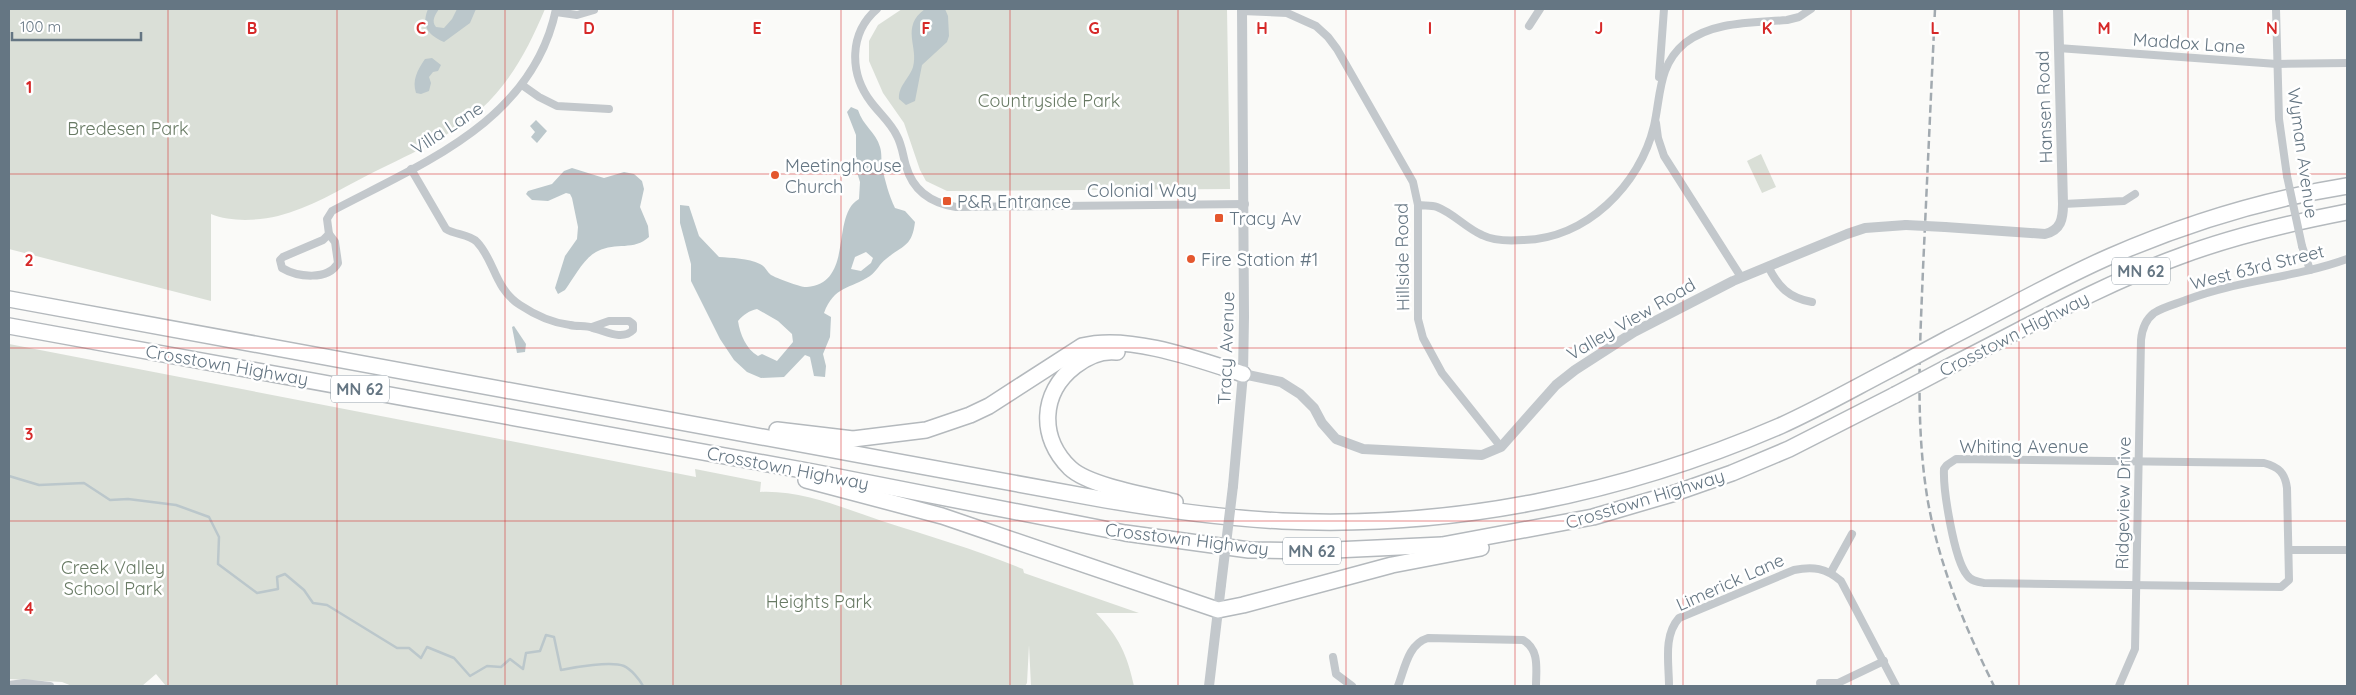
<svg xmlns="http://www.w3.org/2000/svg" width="2356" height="695" viewBox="0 0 2356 695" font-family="Quicksand,sans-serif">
<rect width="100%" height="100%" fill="#fafaf8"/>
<g fill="#dadfd7">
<path d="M9,9h536c-16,38 -34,73 -65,101 -32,29 -75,46 -112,65 -29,15 -58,33 -90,41 -21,5 -48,6 -67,-2v87l-202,-52z"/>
<path d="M902,9h325l3,180 -283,2 -21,-10 -6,-11 -16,-47 -21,-30 -14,-32v-20l9,-16z"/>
<path d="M1761,154l15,33 -14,6 -15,-32z"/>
<path d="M9,344l687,133 -1,-8 66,13 -1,10c42,-2 83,16 122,29 47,15 95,29 141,48l1,4 115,40h-43c23,24 31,41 38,73h-103l-2,-41 -2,38 -2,3h-859l-10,-12 -14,12h-70l-10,-4 -53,-3z"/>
</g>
<g fill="#bbc7cb" fill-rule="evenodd">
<path d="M428,9h11c-4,6 -8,12 -3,18l8,1 8,-9 5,-10h19l-6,14 -26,19c-16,-7 -23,-16 -16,-33z"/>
<path d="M925,9h20l3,7 1,20 -2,6 -25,23 -7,36 -9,4 -7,-6c-1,-13 10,-20 14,-32 6,-20 -13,-40 12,-58z"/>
<path d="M432,58l9,7 -3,6 -5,1 -4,5 2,6 -2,8 -8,3 -5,-1c-4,-13 1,-22 9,-34z"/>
<path d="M851,107l7,3c5,16 18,22 22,37 2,6 1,13 2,20 3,13 7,29 13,41l10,3 10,11c-3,25 -12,23 -29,37 -6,4 -9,12 -16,17 -20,13 -36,10 -46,37l7,4 -1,20 -7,17 3,12 -1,11 -11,-1 -4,-19 -5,-2 -21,22 -23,1 -14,-6 -13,-12 -14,-21 -29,-58v-17l-11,-41v-18l9,1 10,30 20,21c13,1 29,1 41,7 5,2 7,8 11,11 5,3 31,13 36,12 48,-4 23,-72 52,-88l1,-17 -4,-13v-34l-9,-23zM866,252l7,6 -2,5 -10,8 -10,-2 4,-12zM757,309l21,12 14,13 1,8 -16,19 -15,-7 -4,2c-12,-7 -18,-22 -20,-35 6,-7 11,-10 19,-12z"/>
<path d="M536,120l11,11 -10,12 -6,-6 4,-5 -5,-6z"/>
<path d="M572,168l32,10 20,-6 10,2 8,7 2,8 -4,18 8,19 1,11c-15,14 -33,5 -51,14 -14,6 -24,27 -33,39l-7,4 -3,-6 10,-32 12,-17 1,-12 -6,-29 -2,-4 -4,-1 -18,8 -16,-1 -6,-6 2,-3 24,-7 12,-13z"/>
<path d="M514,326l12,18 -1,8 -8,1 -5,-26z"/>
</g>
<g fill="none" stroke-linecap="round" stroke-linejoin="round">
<path stroke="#bbc7cb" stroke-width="2.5" d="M9,476l30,9 45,-2 26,17 18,-1 48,6 33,12 10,20 -1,27 39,29 21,-4 -1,-12 8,-3 19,16 9,13 14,2 70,43h12l12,10 6,-11 27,11 16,18 17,-10 14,1 9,-8 13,10 3,-16 14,-2 6,-16 8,2 7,33c14,-3 50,-9 63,-4 7,3 16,14 19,20"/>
<g stroke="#b4b9bd" stroke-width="18">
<g id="motorway">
<path d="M9,299l1097,201c58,10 117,18 176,21 170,8 341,-27 498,-95 40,-18 78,-40 117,-60"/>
<path d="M9,326l804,146 312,61 124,17 64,1 129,-6 151,-28 82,-24 57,-20 57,-24 106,-54"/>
<path d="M1949,338c53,-27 107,-58 162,-82 76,-33 155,-57 236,-70"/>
<path d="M1117,352c-16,-2 -29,4 -42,14 -35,27 -36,72 -5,102 19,18 79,28 105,34"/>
<path d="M1948,367c76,-38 150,-81 230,-110 55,-21 112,-34 169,-45"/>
<path d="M777,430l76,9 73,-9 44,-15 19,-9 93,-60c47,-12 115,13 161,28"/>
<path d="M806,480l136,36 276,94 25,-5 149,-40 89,-17"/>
</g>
</g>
<g stroke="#c3c8cc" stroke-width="8">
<path d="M877,9c-28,24 -28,64 -6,93 9,12 20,21 26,34 5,9 6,20 9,30 7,25 25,37 50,41l289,-3"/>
<path d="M2276,9l3,110 8,57"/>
<path d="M1242,11l45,2 29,13 12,11 9,12 76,133 5,23v114l5,19 19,35 59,74"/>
<path d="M556,12l21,3 17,-5"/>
<path d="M1529,26l11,-17"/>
<path d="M2058,48l219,16 70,-1"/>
<path d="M1659,77l5,-68"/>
<path d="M522,85l17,12 18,9 52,3"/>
<path d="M1656,123l2,15 6,18 77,121"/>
<path d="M411,169l35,60c9,6 23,5 31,13 18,19 17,46 43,63 15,10 33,18 50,20 8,2 16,0 23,3 13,3 29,13 40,2v-6l-4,-3h-20l-17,6"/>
<path d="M2063,204l61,-3 11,-7"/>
<path d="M1418,205c6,1 13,0 19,2 16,6 29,21 45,28 12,6 28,6 41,5 63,-1 117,-55 131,-114 7,-31 4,-61 31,-83 28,-22 68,-20 102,-23l12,-3 12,-8"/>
<path d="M329,234l-2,-15 5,-8c91,-48 201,-90 224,-202"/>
<path d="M329,234l6,8 3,21c-10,18 -41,14 -56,5l-2,-8 3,-3 40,-17z"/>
<path d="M2302,246l8,24"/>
<path d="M1768,266c10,21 21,32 44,36"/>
<path d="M1956,459l308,4c15,4 21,10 23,25l2,92 -8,7 -297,-4c-6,-1 -13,-2 -17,-8 -13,-16 -24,-85 -23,-106l3,-4z"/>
<path d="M2289,550h58"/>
<path d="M1831,572l21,-38"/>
<path d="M1333,657l3,17 16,12"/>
<path d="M1820,683h18l46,-22"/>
<path d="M9,685l15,-2 26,3"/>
<path d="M1398,686c7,-18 10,-42 30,-48l95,2c17,10 13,29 13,46"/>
<path d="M1669,686c0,-23 -6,-50 10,-68l115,-48c19,-4 32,-2 47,11l55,105"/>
<path d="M2119,686l16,-37 6,-309c1,-11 4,-20 13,-27 9,-6 22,-9 32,-13 52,-20 109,-22 161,-41"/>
</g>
<g stroke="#c3c8cc" stroke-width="10">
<path d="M1945,227l100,7c16,-4 18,-15 18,-30l-5,-195"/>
<path d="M1243,374l38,8 19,12 14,14 8,15 14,16 27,10 119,6 19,-8 55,-62 19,-15 59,-38 99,-51 114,-47 18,-6 41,-3"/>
<path d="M1233,486l10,-112 1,-57 -2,-308"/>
<path d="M1209,686l12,-101"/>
</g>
<use href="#motorway" stroke="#fff" stroke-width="15"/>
<path stroke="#a2aab0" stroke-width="2.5" stroke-dasharray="8 4" stroke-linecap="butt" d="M1935,9c-4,86 -8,173 -12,260 -3,77 -8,157 5,233 12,66 37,125 66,184"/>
<g stroke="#b4b9bd" stroke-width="18" stroke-linecap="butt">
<g id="motorway-bridge">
<path d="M1897,366l52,-28"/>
<path d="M1895,395l53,-28"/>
</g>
</g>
<path stroke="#c3c8cc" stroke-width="8" d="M2287,176l15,70"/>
<g stroke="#c3c8cc" stroke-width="10">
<path d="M1906,225l39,2"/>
<path d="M1221,585l12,-99"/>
</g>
<use href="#motorway-bridge" stroke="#fff" stroke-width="15"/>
</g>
<path fill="none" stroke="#d62828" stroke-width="1" stroke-opacity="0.55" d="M168,9v677M337,9v677M505,9v677M673,9v677M841,9v677M1010,9v677M1178,9v677M1346,9v677M1515,9v677M1683,9v677M1851,9v677M2019,9v677M2188,9v677M9,174h2338M9,348h2338M9,521h2338"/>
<g fill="#e4572e" stroke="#fff" stroke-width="2">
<circle cx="775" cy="175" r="5"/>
<rect x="942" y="196" width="10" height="10" rx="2.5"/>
<rect x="1214" y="213" width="10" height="10" rx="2.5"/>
<circle cx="1191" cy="259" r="5"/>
</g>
<g text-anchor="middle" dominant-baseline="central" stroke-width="5" stroke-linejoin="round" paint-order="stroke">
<g fill="#fff" stroke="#939fa8" stroke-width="1">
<rect x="2112" y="257.5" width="58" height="27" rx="4"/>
<rect x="331" y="375.5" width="58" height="27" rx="4"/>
<rect x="1283" y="537.5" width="58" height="27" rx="4"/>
</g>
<g font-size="16" font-weight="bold" fill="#657683">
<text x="2141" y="271">MN 62</text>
<text x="360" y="389">MN 62</text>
<text x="1312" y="551">MN 62</text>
</g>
<g font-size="18" fill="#657683" stroke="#fff">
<text transform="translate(2189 43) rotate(4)">Maddox Lane</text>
<text transform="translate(2044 107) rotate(-92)">Hansen Road</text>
<text transform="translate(447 128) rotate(-33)">Villa Lane</text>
<text transform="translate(2303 153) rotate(82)">Wyman Avenue</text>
<text x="1142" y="190">Colonial Way</text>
<text transform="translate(1402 257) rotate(-91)">Hillside Road</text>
<text transform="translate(2257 267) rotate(-14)">West 63rd Street</text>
<text transform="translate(1631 319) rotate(-30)">Valley View Road</text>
<text transform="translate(2014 334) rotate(-27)">Crosstown Highway</text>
<text transform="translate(1226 348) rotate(-88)">Tracy Avenue</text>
<text transform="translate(227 365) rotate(10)">Crosstown Highway</text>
<text x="2024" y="446">Whiting Avenue</text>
<text transform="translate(788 468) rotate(11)">Crosstown Highway</text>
<text transform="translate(1645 499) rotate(-17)">Crosstown Highway</text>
<text transform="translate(2123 503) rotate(-89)">Ridgeview Drive</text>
<text transform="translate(1187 539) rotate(7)">Crosstown Highway</text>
<text transform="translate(1730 582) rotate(-24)">Limerick Lane</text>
</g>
<g font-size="18" fill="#687a64" stroke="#fff">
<text x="1049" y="100">Countryside Park</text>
<text x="128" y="128">Bredesen Park</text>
<text x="113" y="567">Creek Valley<tspan x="113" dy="21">School Park</tspan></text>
<text x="819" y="601">Heights Park</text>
</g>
<g font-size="18" fill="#657683" stroke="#fff" text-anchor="start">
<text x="785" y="165">Meetinghouse<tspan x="785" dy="21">Church</tspan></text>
<text x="957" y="201">P&amp;R Entrance</text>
<text x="1229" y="218">Tracy Av</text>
<text x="1201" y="259">Fire Station #1</text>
</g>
</g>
<g font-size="16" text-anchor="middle" font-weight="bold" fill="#d62828" stroke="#fff" stroke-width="5" stroke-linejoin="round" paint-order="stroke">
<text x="252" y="34">B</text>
<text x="421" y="34">C</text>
<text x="589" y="34">D</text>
<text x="757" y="34">E</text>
<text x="926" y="34">F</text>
<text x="1094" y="34">G</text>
<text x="1262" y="34">H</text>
<text x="1430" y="34">I</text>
<text x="1599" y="34">J</text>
<text x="1767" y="34">K</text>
<text x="1935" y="34">L</text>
<text x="2104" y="34">M</text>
<text x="2272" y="34">N</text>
<text x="29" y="93">1</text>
<text x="29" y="266">2</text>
<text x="29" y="440">3</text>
<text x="29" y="614">4</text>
</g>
<rect width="2356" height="695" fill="none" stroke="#657683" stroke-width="20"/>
<path d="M12 32v8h129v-8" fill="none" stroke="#657683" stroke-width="2.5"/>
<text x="20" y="32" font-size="15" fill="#657683" stroke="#ffffff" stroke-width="4" paint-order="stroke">100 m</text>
</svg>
